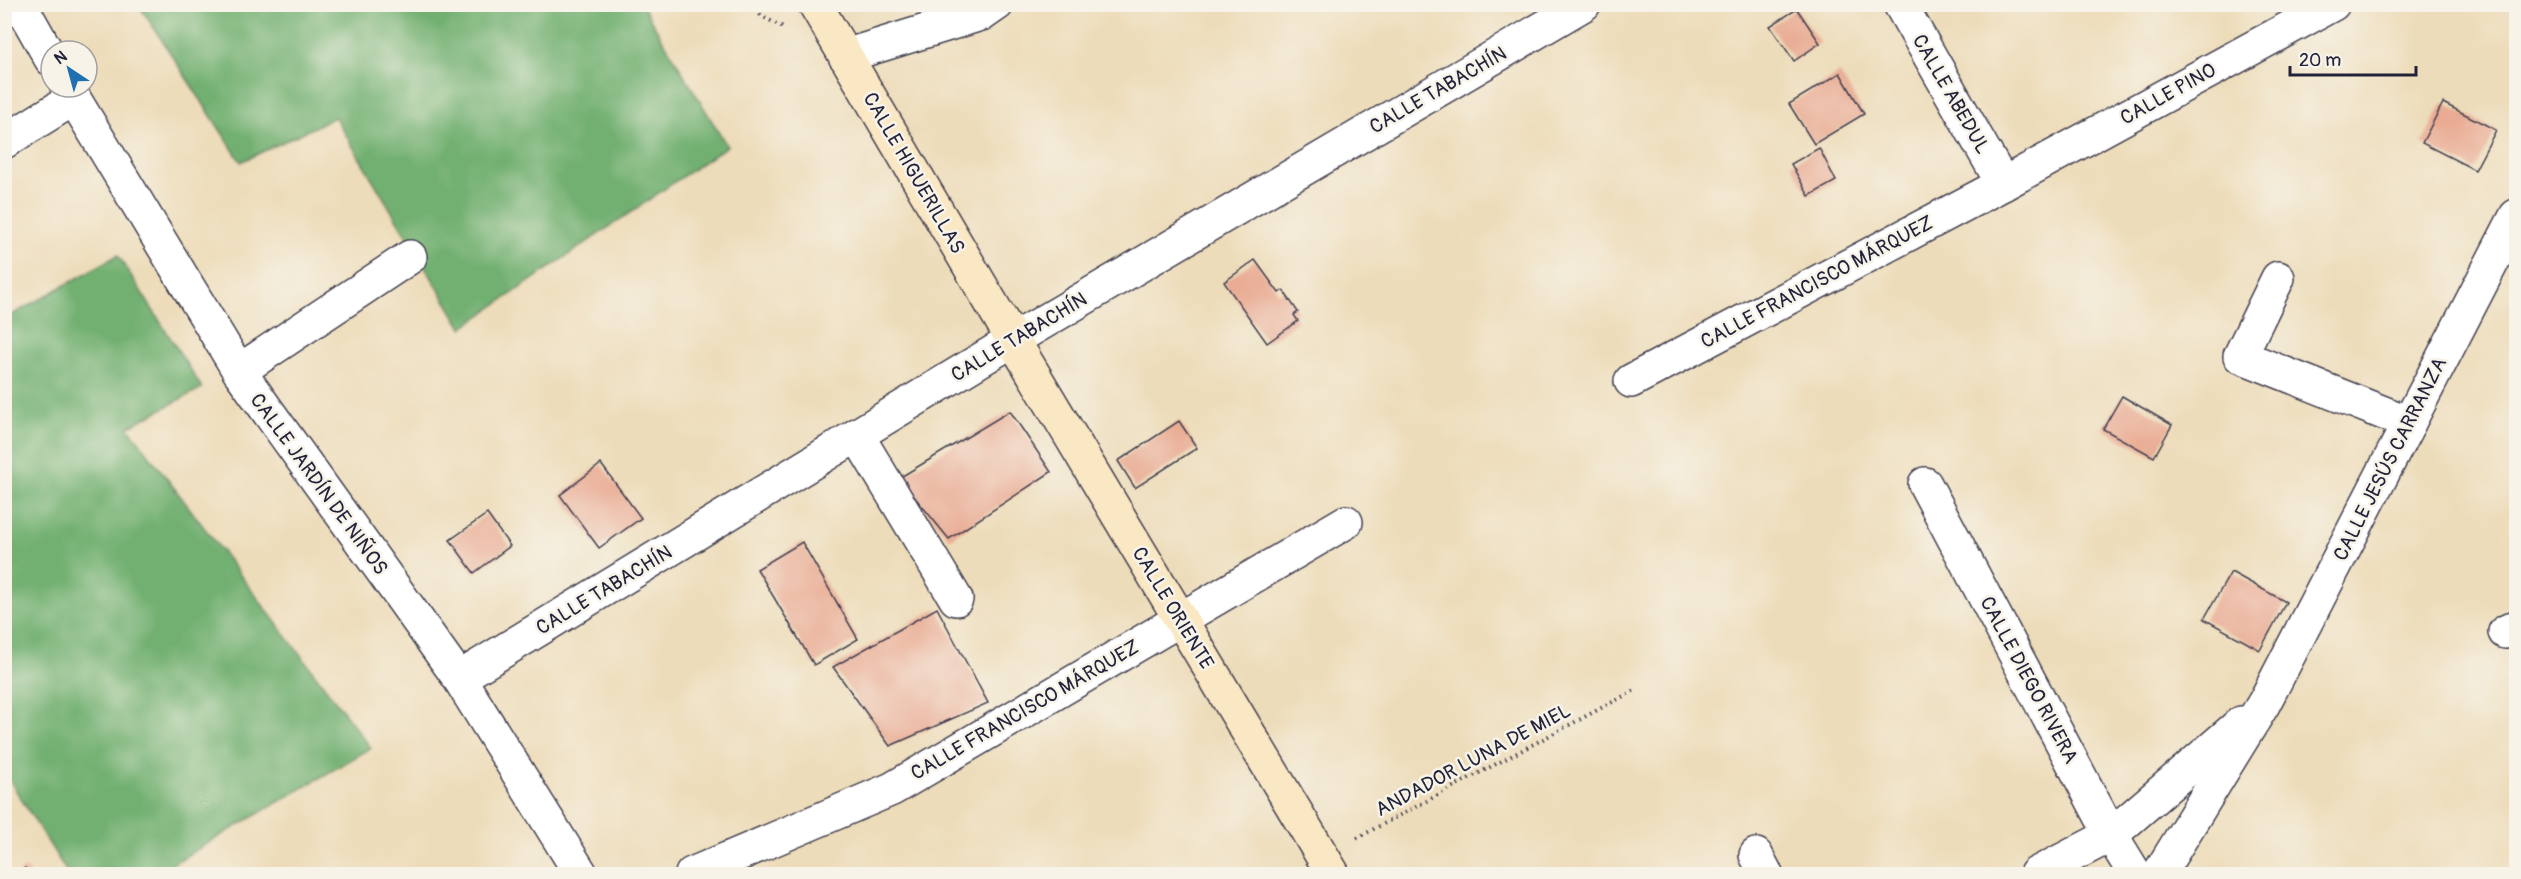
<svg xmlns="http://www.w3.org/2000/svg" width="2521" height="879" viewBox="0 0 2521 879" font-family="Pangolin,sans-serif">
<rect width="100%" height="100%" fill="#f7f3e8"/>
<filter id="ink" filterUnits="userSpaceOnUse"><feTurbulence type="fractalNoise" baseFrequency=".0167" numOctaves="2"/><feDisplacementMap in="SourceGraphic" scale="12" xChannelSelector="R" yChannelSelector="G"/><feConvolveMatrix kernelMatrix="1 2 1 2 8 2 1 2 1" color-interpolation-filters="sRGB"/></filter>
<filter id="wash" filterUnits="userSpaceOnUse"><feTurbulence type="fractalNoise" baseFrequency=".008" numOctaves="4" result="noise"/><feDisplacementMap in="SourceGraphic" scale="24" xChannelSelector="R" yChannelSelector="G"/><feGaussianBlur stdDeviation="1.35" result="paint"/><feColorMatrix in="noise" values="0 0 0 0 0 0 0 0 0 0 0 0 0 0 0 0 0 1.4 0 .05"/><feComposite in="paint" operator="in"/></filter>
<g filter="url(#wash)">
<rect width="100%" height="100%" fill="#eddcb9"/>
<g fill="#72b071" stroke="#4a6956" stroke-width="1.5">
<path d="M139,5h503l85,141 -265,182 -127,-211 -94,45z"/>
<path d="M118,255l84,133 -74,39 243,321 -216,126h-87l-63,-101v-454z"/>
</g>
<g id="blocks">
<g fill="#e9ab93">
<path d="M1797,9l23,34 -26,18 -24,-35z"/>
<path d="M1840,73l24,41 -50,30 -25,-40z"/>
<path d="M2443,103l53,27 -21,40 -53,-27z"/>
<path d="M1819,148l17,33 -27,15 -18,-32z"/>
<path d="M1255,260l24,33 4,-3 15,22 -4,3 4,6 -31,22 -43,-61z"/>
<path d="M2122,396l50,29 -18,32 -51,-28z"/>
<path d="M1010,411l41,61 -102,67 -50,-61z"/>
<path d="M1179,421l18,27 -62,40 -17,-27z"/>
<path d="M601,464l40,54 -42,30 -39,-53z"/>
<path d="M487,514l23,32 -36,27 -24,-33z"/>
<path d="M802,542l56,97 -44,26 -57,-96z"/>
<path d="M2231,572l55,30 -26,48 -56,-31z"/>
<path d="M937,608l51,95 -98,43 -57,-79z"/>
<path d="M25,868l7,6h-14z"/>
</g>
</g>
</g>
<g filter="url(#ink)">
<use href="#blocks" fill-opacity="0" stroke="#403e4e" stroke-width="1.5"/>
<g fill="none" stroke-linecap="round" stroke-linejoin="round">
<g stroke="#403e4e" stroke-width="36">
<g id="street">
<path d="M20,4l31,55"/>
<path d="M1900,4l103,180"/>
<path d="M845,56l139,-43 13,-9"/>
<path d="M67,87l172,284 220,307 122,196"/>
<path d="M4,142l69,-43"/>
<path d="M2278,278l-38,78 169,67"/>
<path d="M239,371l171,-114"/>
<path d="M1631,381l372,-197 330,-180"/>
<path d="M857,435l99,164"/>
<path d="M1925,484l186,351 24,39"/>
<path d="M2505,632l11,-5"/>
<path d="M459,678l554,-338 571,-336"/>
<path d="M1756,855l10,19"/>
<path d="M692,874l200,-85 454,-267"/>
<path d="M2036,874l75,-39 130,-112"/>
<path d="M2159,874l105,-171 252,-487"/>
</g>
</g>
<g stroke="#403e4e" stroke-width="36">
<path id="secondary" d="M815,4l198,336 320,534"/>
</g>
<g stroke="#403e4e" stroke-width="4" stroke-dasharray="1.5 4.5" stroke-linecap="butt">
<path d="M754,4l7,12 22,11"/>
<path d="M1357,838l280,-149"/>
</g>
<use href="#street" stroke="#fff" stroke-width="33"/>
<use href="#secondary" stroke="#fae7c3" stroke-width="33"/>
</g>
</g>
<g text-anchor="middle" dominant-baseline="central" stroke-width="5" stroke-linejoin="round" paint-order="stroke">
<g font-size="20" fill="#22223b" stroke="#f7f3e8">
<text transform="translate(1438 90) rotate(-30)">CALLE TABACHÍN</text>
<text transform="translate(1951 94) rotate(60)">CALLE ABEDUL</text>
<text transform="translate(2168 94) rotate(-29)">CALLE PINO</text>
<text transform="translate(914 173) rotate(60)">CALLE HIGUERILLAS</text>
<text transform="translate(1817 282) rotate(-28)">CALLE FRANCISCO MÁRQUEZ</text>
<text transform="translate(1019 337) rotate(-31)">CALLE TABACHÍN</text>
<text transform="translate(2390 459) rotate(-63)">CALLE JESÚS CARRANZA</text>
<text transform="translate(319 484) rotate(54)">CALLE JARDÍN DE NIÑOS</text>
<text transform="translate(604 590) rotate(-31)">CALLE TABACHÍN</text>
<text transform="translate(1173 608) rotate(59)">CALLE ORIENTE</text>
<text transform="translate(2029 680) rotate(62)">CALLE DIEGO RIVERA</text>
<text transform="translate(1025 710) rotate(-30)">CALLE FRANCISCO MÁRQUEZ</text>
<text transform="translate(1473 760) rotate(-28)">ANDADOR LUNA DE MIEL</text>
</g>
</g>
<rect width="2521" height="879" fill="none" stroke="#f7f3e8" stroke-width="24"/>
<g transform="translate(69 69) rotate(324)"><circle r="28" fill="#f7f3e8" stroke="#a29fa3" stroke-width="1.5"/>
<path d="M0-4.5L10 22L0 15L-10 22Z" fill="#1f6fb2"/>
<text y="-9" font-size="16" font-weight="bold" text-anchor="middle" fill="#22223b">N</text>
</g>
<path d="M2290 66v9h126v-9" fill="none" stroke="#22223b" stroke-width="3"/>
<text x="2299" y="66" font-size="18" fill="#22223b" stroke="#f7f3e8" stroke-width="4.5" paint-order="stroke">20 m</text>
</svg>
